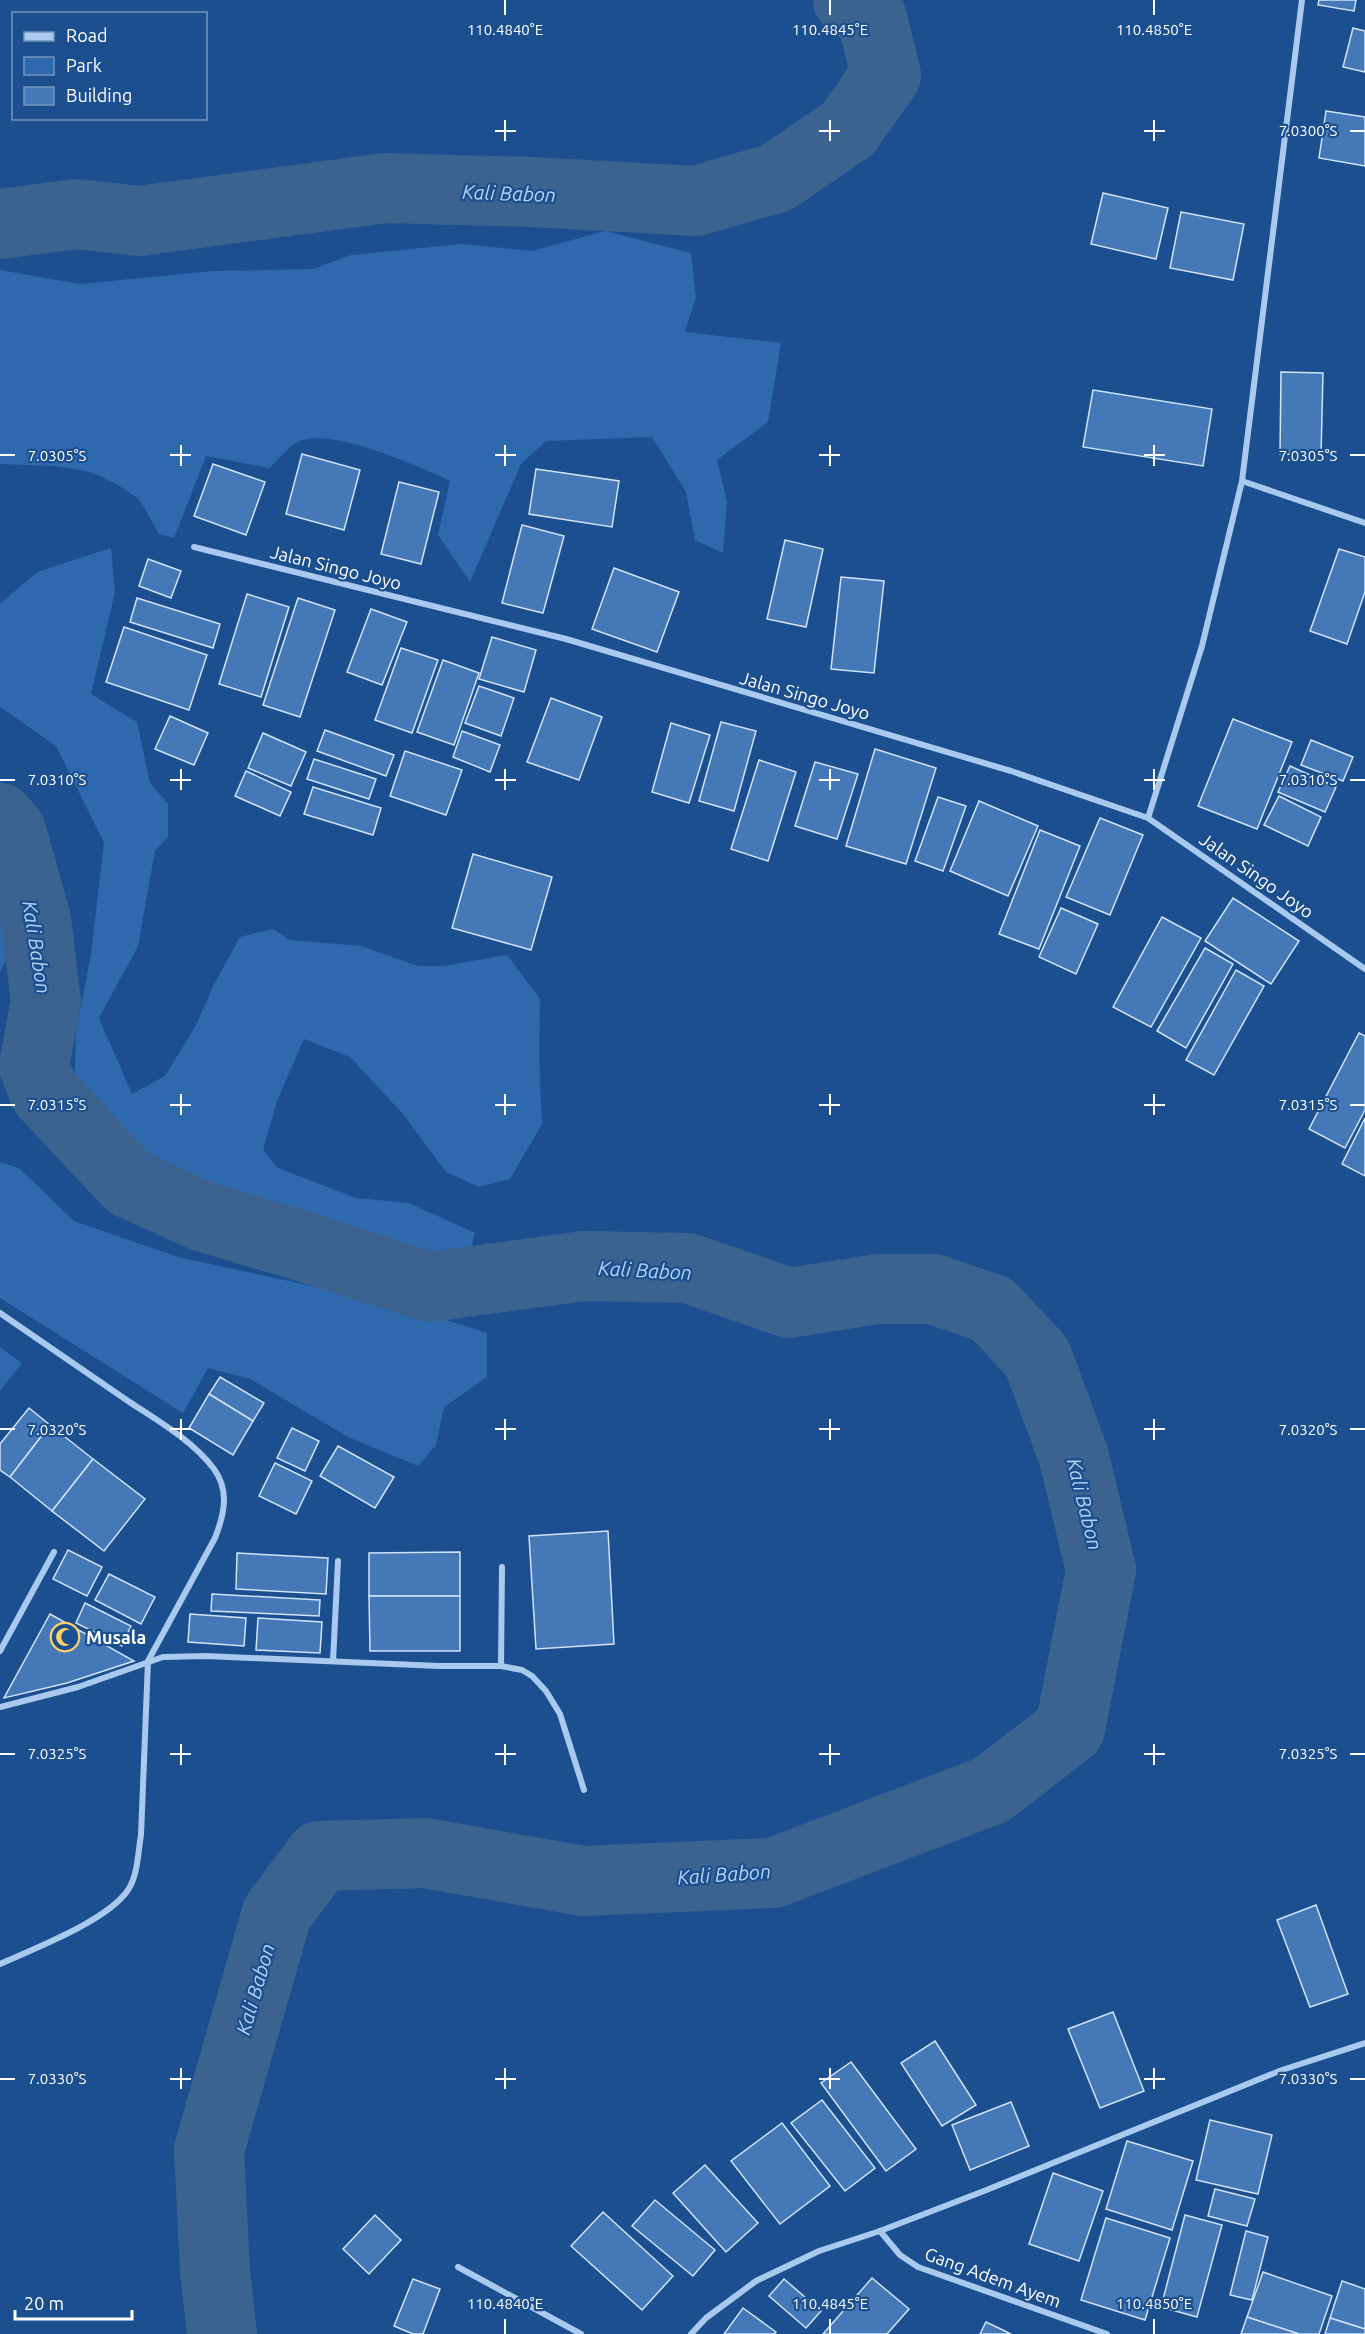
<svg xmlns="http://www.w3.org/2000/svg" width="1365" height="2334" viewBox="0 0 1365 2334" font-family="Ubuntu,sans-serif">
<rect width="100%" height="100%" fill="#1b4f8f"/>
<g fill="#2e69ad">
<path d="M605,231l86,22 5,44 -11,35 96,11 -13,79 -51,38 10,41 -4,52 -28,-13 -9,-48 -34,-55 -106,4 -25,23 -51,118 -32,-47 12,-54c-32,-15 -117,-53 -150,-40 -11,4 -22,19 -31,27l-63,-12 -32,82 -15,-4 -20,-35 -21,-14 -27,-13 -37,-6 -54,-2v-194l80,14 132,-13 101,-2 38,-14 111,-11 70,7z"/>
<path d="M111,548l4,44 -24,102 46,28 13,61 18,21v33l-13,14 -17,95 -39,72 33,76 33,-18 31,-51 18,-41 26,-47 33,-8 17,11 71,6 57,20h25l64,-11 33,44 -1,58 3,67 -32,55 -31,8 -33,-15 -43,-58 -53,-57 -46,-18 -27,62 -14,49 15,18 78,30 53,5 66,30 -8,32 -250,-80 -52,-4 -52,-22 -39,-65 2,-61 15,-79 13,-111 -48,-97 -56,-39v-103l37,-32z"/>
<path d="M0,901l15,41 -15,30z"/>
<path d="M0,1162l19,6 55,53 104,36 222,48 87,28v44l-43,30 -8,38 -18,21 -70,-29 -98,-58 -42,-11 -25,45 -183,-115z"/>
<path d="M0,1347l22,16 -22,28z"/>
</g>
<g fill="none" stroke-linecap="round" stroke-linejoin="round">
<g stroke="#3c6290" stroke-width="70">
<path d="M0,224l76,-10 63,7 246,-33 147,4 164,9 80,-23 72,-49 38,-54 -14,-57 -24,-18"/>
<path d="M0,818l11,13 25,89 10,81 -12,65 10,26 85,91 75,34 98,29 127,41 155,-21 104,2 101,35 89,-14h55l59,20 45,48 37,100 27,113 -31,159 -79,61 -218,83 -190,8 -158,-28 -105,3 -43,57 -68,237 6,121 7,63"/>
</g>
</g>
<g fill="#4478b7" stroke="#cfe3fa" stroke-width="1.5">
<path d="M1319,0h37l-2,11 -36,-6z"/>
<path d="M1353,28l12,3v41l-22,-5z"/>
<path d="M1326,111l39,6v49l-46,-8z"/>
<path d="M1103,193l65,15 -12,51 -65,-15z"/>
<path d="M1181,212l63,12 -11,56 -63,-12z"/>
<path d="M1281,372l42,1 -2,82 -41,-1z"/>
<path d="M1093,390l119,19 -9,57 -120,-19z"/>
<path d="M302,454l58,16 -16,60 -58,-16z"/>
<path d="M213,464l52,18 -19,53 -52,-19z"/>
<path d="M536,469l83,12 -7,46 -83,-13z"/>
<path d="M399,482l40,10 -18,72 -40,-10z"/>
<path d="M522,525l42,11 -21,77 -41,-10z"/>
<path d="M785,540l38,9 -17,78 -39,-8z"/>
<path d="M1339,549l26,8v35l-18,52 -37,-13z"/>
<path d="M148,559l33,12 -10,27 -32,-12z"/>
<path d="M614,568l65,24 -22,60 -65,-23z"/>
<path d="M841,577l43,4 -10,92 -43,-4z"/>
<path d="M247,594l42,13 -28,90 -42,-13z"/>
<path d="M137,598l83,26 -7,24 -83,-26z"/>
<path d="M298,598l37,12 -35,107 -37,-12z"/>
<path d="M371,609l36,13 -25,63 -35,-13z"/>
<path d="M124,627l83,28 -18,55 -83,-28z"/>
<path d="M492,637l44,13 -12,42 -45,-13z"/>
<path d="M401,648l37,12 -26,73 -37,-13z"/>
<path d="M443,660l36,13 -25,72 -37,-13z"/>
<path d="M479,686l35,12 -13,38 -36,-13z"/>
<path d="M551,698l51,19 -23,63 -52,-18z"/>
<path d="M170,716l38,17 -14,32 -39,-16z"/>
<path d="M1233,719l59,23 -35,87 -59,-23z"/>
<path d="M721,722l35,9 -22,80 -35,-10z"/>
<path d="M671,723l39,12 -21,68 -37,-11z"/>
<path d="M325,730l69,25 -8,21 -69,-25z"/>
<path d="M462,731l38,14 -10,27 -37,-15z"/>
<path d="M263,733l43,19 -15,34 -43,-18z"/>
<path d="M1311,740l42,17 -10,24 -42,-16z"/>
<path d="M875,749l61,19 -30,96 -60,-18z"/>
<path d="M405,751l57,19 -16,45 -56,-19z"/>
<path d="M314,759l62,20 -7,20 -62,-20z"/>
<path d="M759,760l37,12 -28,89 -37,-12z"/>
<path d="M815,762l43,12 -21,65 -42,-13z"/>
<path d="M1290,766l46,21 -11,25 -47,-20z"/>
<path d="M246,771l45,21 -11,24 -45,-20z"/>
<path d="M313,787l68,21 -8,27 -69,-21z"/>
<path d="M1279,796l42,21 -13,29 -44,-21z"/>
<path d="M938,797l28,9 -23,65 -28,-10z"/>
<path d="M979,801l59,25 -30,70 -58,-25z"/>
<path d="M1100,818l43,17 -33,80 -44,-18z"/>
<path d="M1040,830l40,16 -41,103 -40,-15z"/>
<path d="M473,854l79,23 -21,73 -79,-22z"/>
<path d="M1233,898l66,43 -28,43 -66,-43z"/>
<path d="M1061,908l37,16 -22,50 -37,-17z"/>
<path d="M1162,917l39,21 -50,89 -38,-20z"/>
<path d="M1205,948l28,16 -47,84 -29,-17z"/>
<path d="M1236,970l28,16 -50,89 -28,-15z"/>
<path d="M1359,1033l6,3v74l-20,38 -36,-19z"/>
<path d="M1365,1118v58l-23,-12z"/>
<path d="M220,1377l44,26 -11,18 -44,-27z"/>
<path d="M209,1394l44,27 -20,34 -44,-27z"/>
<path d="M29,1408l21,17 -40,52 -10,-7v-26z"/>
<path d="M50,1425l43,34 -41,52 -42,-34z"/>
<path d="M292,1428l27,13 -14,30 -28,-13z"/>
<path d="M338,1446l56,31 -19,31 -55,-32z"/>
<path d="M93,1459l52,40 -41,52 -52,-40z"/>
<path d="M275,1463l37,18 -16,33 -37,-18z"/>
<path d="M608,1531l6,113 -78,5 -7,-113z"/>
<path d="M68,1550l34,17 -15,29 -34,-17z"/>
<path d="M460,1552v44h-91v-43z"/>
<path d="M237,1553l91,5 -2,36 -90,-5z"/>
<path d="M109,1574l46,23 -14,27 -46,-24z"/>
<path d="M212,1594l108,6 -1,16 -108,-5z"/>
<path d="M369,1596h91v55h-90z"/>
<path d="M85,1603l46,23 -9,20 -46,-23z"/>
<path d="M50,1614l84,47 -67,22 -63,15z"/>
<path d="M190,1614l56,4 -2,28 -56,-4z"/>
<path d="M258,1618l64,4 -2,31 -64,-3z"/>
<path d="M1316,1905l32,89 -38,13 -33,-87z"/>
<path d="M1113,2012l31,79 -44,17 -32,-79z"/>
<path d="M935,2041l41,64 -34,21 -41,-63z"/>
<path d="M851,2062l65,87 -30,22 -65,-88z"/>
<path d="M822,2100l53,68 -30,23 -54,-68z"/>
<path d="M1011,2102l18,44 -59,24 -18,-45z"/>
<path d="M1210,2120l62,15 -14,59 -62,-14z"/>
<path d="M782,2123l48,63 -50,38 -49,-63z"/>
<path d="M1127,2141l66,20 -21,69 -66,-21z"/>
<path d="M705,2165l53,58 -32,29 -53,-59z"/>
<path d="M1053,2173l50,18 -24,70 -50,-17z"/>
<path d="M1215,2189l40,10 -8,27 -39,-10z"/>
<path d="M655,2200l60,50 -22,26 -61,-50z"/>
<path d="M603,2212l70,64 -31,34 -71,-64z"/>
<path d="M375,2215l26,25 -32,34 -26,-25z"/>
<path d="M1185,2215l37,10 -25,92 -36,-10z"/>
<path d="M1106,2218l64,20 -25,82 -64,-20z"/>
<path d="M1246,2231l22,6 -16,63 -22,-5z"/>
<path d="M1263,2272l69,24 -13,38h-20l-52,-17z"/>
<path d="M872,2278l37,31 -22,25h-64z"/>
<path d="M413,2279l27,10 -17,45h-10l-19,-8z"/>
<path d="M784,2279l37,32 -15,17 -37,-32z"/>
<path d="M1342,2281l23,8v40l-35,-11z"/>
<path d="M743,2308l33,24 -2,2h-50z"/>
<path d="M1247,2317l52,17h-58z"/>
<path d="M1330,2318l35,11v5h-40z"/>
<path d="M986,2322l25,12h-31z"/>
</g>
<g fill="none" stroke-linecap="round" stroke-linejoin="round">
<g stroke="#a9c9ee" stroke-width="6">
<path d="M1242,481l123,42"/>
<path d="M194,547l372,92 445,132 137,47 217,151"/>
<path d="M1148,818l54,-172 40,-165 60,-481"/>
<path d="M0,1313c43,30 86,59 128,88 30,20 64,39 86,68 16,22 10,46 1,69l-67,123 -7,174c-3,17 -3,40 -13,55 -21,31 -93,58 -128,74"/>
<path d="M0,1651l54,-99"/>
<path d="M333,1661l5,-100"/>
<path d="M501,1666l1,-99"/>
<path d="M0,1707l78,-20 85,-30 43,-1 233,10h62l21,4 10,6 14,15 14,23 24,76"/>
<path d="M880,2231l20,24 18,12 189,67"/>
<path d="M458,2267l123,67"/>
<path d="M691,2334l15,-16 50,-37 63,-30 61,-20 104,-40 298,-121 83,-27"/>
</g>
</g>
<path fill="none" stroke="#fff" stroke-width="2" d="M505,0v15M830,0v15M1154,0v15M505,120v21M830,120v21M1154,120v21M495,131h21M819,131h21M1144,131h21M1350,131h15M181,445v21M505,445v21M830,445v21M1154,445v21M0,455h15M170,455h21M495,455h21M819,455h21M1144,455h21M1350,455h15M181,769v21M505,769v21M830,769v21M1154,769v21M0,780h15M170,780h21M495,780h21M819,780h21M1144,780h21M1350,780h15M181,1094v21M505,1094v21M830,1094v21M1154,1094v21M0,1105h15M170,1105h21M495,1105h21M819,1105h21M1144,1105h21M1350,1105h15M181,1419v21M505,1419v21M830,1419v21M1154,1419v21M0,1429h15M170,1429h21M495,1429h21M819,1429h21M1144,1429h21M1350,1429h15M181,1744v21M505,1744v21M830,1744v21M1154,1744v21M0,1754h15M170,1754h21M495,1754h21M819,1754h21M1144,1754h21M1350,1754h15M181,2068v21M505,2068v21M830,2068v21M1154,2068v21M0,2079h15M170,2079h21M495,2079h21M819,2079h21M1144,2079h21M1350,2079h15M505,2319v15M830,2319v15M1154,2319v15"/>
<defs>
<g id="mosque-ring" transform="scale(1.5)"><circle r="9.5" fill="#1b4f8f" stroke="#ffd166" stroke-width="1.5"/><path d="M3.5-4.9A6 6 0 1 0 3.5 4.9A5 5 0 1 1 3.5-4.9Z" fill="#ffd166"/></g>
</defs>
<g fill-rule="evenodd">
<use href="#mosque-ring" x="65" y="1637"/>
</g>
<g text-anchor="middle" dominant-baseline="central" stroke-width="4.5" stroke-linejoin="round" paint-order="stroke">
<g font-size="18" fill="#fff" stroke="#1b4f8f">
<text transform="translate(336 567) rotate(14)">Jalan Singo Joyo</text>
<text transform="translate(805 695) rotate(16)">Jalan Singo Joyo</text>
<text transform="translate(1257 875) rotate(35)">Jalan Singo Joyo</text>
<text transform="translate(993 2277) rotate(20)">Gang Adem Ayem</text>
</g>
<g font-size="18" font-weight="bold" fill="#fff" stroke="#1b4f8f" text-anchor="start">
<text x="86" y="1637">Musala</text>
</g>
<g font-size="20" font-style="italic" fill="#b5d3f5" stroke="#1b4f8f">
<text transform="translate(509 193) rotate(2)">Kali Babon</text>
<text transform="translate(37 947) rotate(81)">Kali Babon</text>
<text transform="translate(645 1270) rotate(3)">Kali Babon</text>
<text transform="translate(1085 1504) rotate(76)">Kali Babon</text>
<text transform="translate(724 1874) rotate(-4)">Kali Babon</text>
<text transform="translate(255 1989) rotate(-74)">Kali Babon</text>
</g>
</g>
<g font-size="15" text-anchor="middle" fill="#fff" stroke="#1b4f8f" stroke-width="4.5" stroke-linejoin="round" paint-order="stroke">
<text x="505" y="35">110.4840°E</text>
<text x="830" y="35">110.4845°E</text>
<text x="1154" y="35">110.4850°E</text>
<text x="1308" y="136">7.0300°S</text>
<text x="57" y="461">7.0305°S</text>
<text x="1308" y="461">7.0305°S</text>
<text x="57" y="785">7.0310°S</text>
<text x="1308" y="785">7.0310°S</text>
<text x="57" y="1110">7.0315°S</text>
<text x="1308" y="1110">7.0315°S</text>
<text x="57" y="1435">7.0320°S</text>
<text x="1308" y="1435">7.0320°S</text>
<text x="57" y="1759">7.0325°S</text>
<text x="1308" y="1759">7.0325°S</text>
<text x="57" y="2084">7.0330°S</text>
<text x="1308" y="2084">7.0330°S</text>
<text x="505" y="2309">110.4840°E</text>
<text x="830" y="2309">110.4845°E</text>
<text x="1154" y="2309">110.4850°E</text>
</g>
<rect x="12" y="12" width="195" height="108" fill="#1b4f8f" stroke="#7695bc" stroke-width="1.5"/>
<rect x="24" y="32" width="30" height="9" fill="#a9c9ee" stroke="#7695bc" stroke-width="1.5"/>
<text x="66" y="42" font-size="18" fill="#ffffff">Road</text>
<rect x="24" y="57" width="30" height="18" fill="#2e69ad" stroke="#7695bc" stroke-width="1.5"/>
<text x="66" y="72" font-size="18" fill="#ffffff">Park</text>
<rect x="24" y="87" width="30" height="18" fill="#4478b7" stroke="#7695bc" stroke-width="1.5"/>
<text x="66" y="102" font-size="18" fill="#ffffff">Building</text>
<path d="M15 2310v9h117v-9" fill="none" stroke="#ffffff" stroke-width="3"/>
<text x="24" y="2310" font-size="18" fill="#ffffff" stroke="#1b4f8f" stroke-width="4.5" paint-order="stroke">20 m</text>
</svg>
